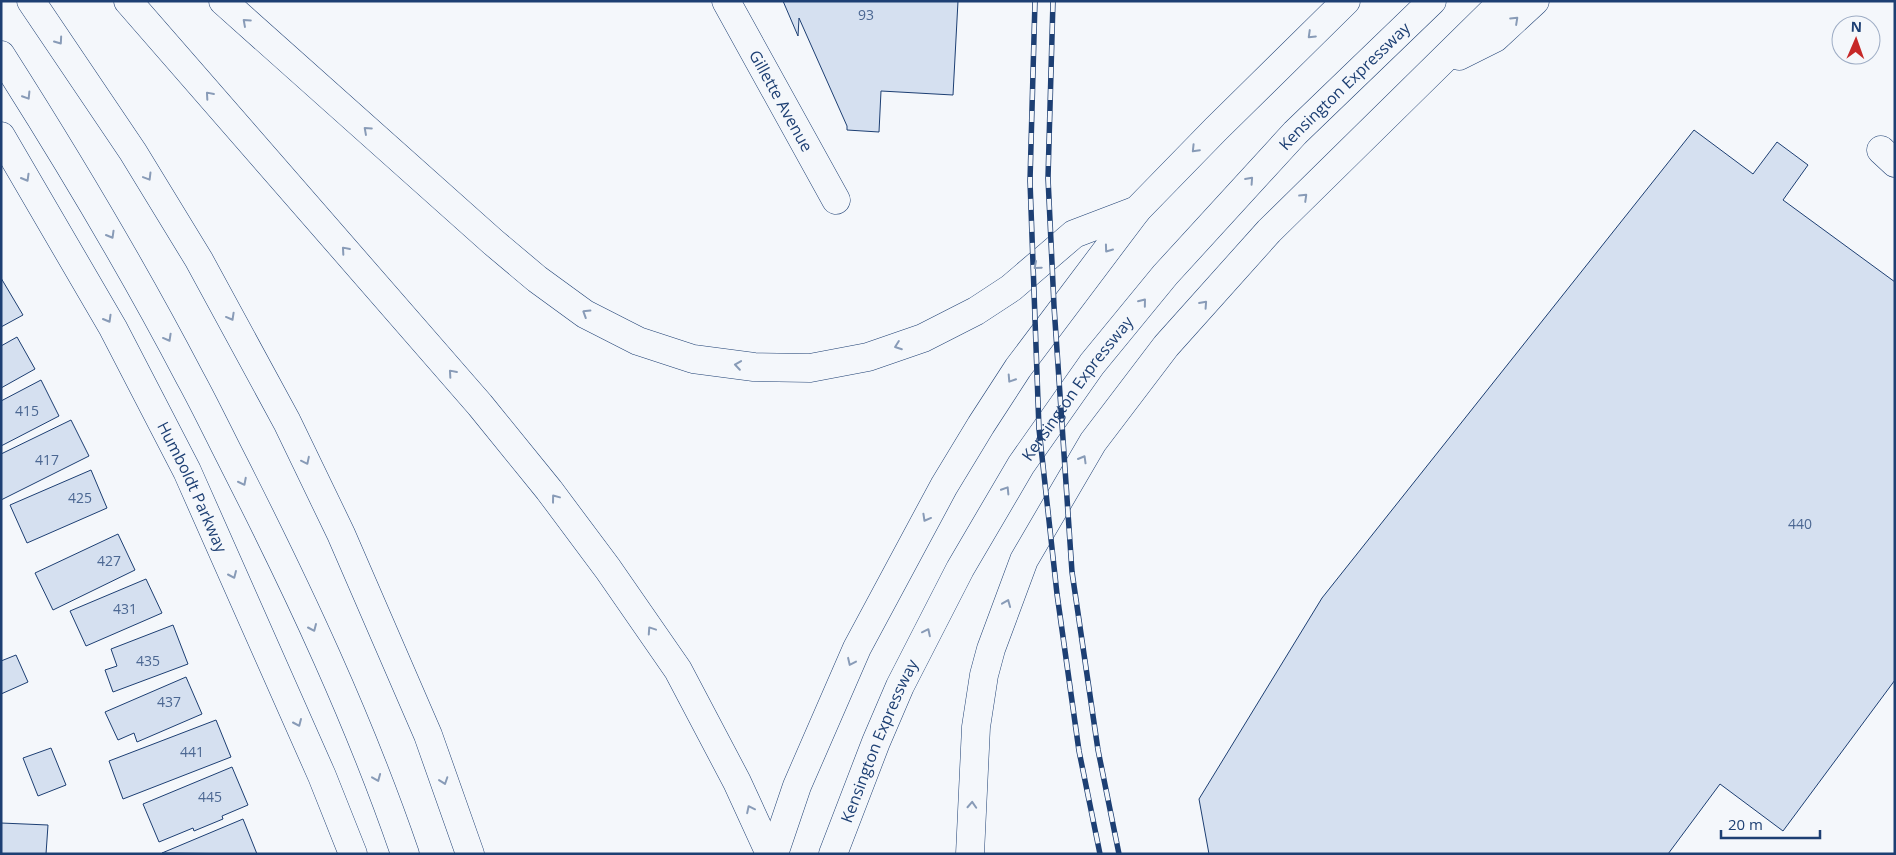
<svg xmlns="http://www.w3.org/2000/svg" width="1896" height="855" viewBox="0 0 1896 855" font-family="'Open Sans',sans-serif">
<rect width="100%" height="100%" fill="#f4f7fb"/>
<g fill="#d5e0f0" stroke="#1d3f73">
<path d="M783,1h175l-5,94 -72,-4 -2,41 -32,-2v-4l-48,-108 -1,18z"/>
<path d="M1694,130l59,44 24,-32 31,23 -25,35 112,82v398l-112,151 -63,-47 -52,70h-459l-10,-55 123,-201z"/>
<path d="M1,278l22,37 -22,12z"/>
<path d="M17,337l18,32 -34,19v-42z"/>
<path d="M41,380l18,36 -58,30v-45z"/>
<path d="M71,420l18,36 -88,44v-46z"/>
<path d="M91,470l16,38 -80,35 -17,-38z"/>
<path d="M118,534l17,36 -82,40 -18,-37z"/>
<path d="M146,579l16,34 -76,33 -16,-35z"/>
<path d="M173,625l15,39 -75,28 -8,-22 12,-4 -6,-17z"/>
<path d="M16,655l12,27 -27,12v-33z"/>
<path d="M186,677l16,37 -65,28 -3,-9 -16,7 -13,-28z"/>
<path d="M216,720l15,37 -108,42 -14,-38z"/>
<path d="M51,748l15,37 -28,11 -15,-38z"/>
<path d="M232,767l16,38 -26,11 1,3 -29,12 -1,-3 -34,14 -16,-38z"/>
<path d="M243,819l14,35 -95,-1z"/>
<path d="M1,823l47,2 -2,29h-45z"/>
</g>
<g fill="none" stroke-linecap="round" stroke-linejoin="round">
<g stroke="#1d3f73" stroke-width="29">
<g id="minor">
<path id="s1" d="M726,1l110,199"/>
<path id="s2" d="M1,136l112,192 74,143 135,305 31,78"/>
<path d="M1881,150l14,13"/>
</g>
</g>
<g stroke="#1d3f73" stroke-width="29">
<g id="highway">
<path d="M31,1l102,151 66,108 88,162 54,112 87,201 42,119"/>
<path d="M128,1l352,404 69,85 59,79 70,101 59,112 33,72"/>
<path d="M223,1l270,241 44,37 48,35 53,27 55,18 61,8 56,1 58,-11 55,-19 53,-27 35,-23 63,-54 63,-24"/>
<path d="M1,55c67,105 131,212 189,323 16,29 30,59 45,88 64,126 124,254 170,388"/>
<path d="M1459,56l36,-18 40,-37"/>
<path d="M774,854l23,-68 60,-138 87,-162 37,-61 37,-57 119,-158 79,-81 130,-128"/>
<path id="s3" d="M833,854l43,-112 24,-56 60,-117 61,-104 71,-101 73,-89 130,-142 137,-132"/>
<path d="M970,854l6,-127 8,-52 7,-26 33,-89 69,-118 73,-96 103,-115 234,-230"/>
</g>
</g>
<use href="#minor" stroke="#f4f7fb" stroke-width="28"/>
<use href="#highway" stroke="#f4f7fb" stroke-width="28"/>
<g stroke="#1d3f73" stroke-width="5.5">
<g id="rail">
<path d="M1035,1l-5,180 9,248 18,165 22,157 21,103"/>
<path d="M1053,1l-5,177 6,128 18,266 26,178 21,104"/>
</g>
</g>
<use href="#rail" stroke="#f4f7fb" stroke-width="4" stroke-dasharray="11" stroke-linecap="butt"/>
</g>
<defs><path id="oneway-chevron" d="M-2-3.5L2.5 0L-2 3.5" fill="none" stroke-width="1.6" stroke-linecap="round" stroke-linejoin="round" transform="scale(1.25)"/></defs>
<g stroke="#889bb7">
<use href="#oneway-chevron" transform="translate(1515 20) rotate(-43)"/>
<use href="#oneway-chevron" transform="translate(246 22) rotate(-138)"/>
<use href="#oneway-chevron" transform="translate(1311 35) rotate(136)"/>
<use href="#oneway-chevron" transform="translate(59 41) rotate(55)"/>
<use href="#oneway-chevron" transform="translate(209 95) rotate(-131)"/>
<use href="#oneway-chevron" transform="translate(27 96) rotate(58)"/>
<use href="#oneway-chevron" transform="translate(367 130) rotate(-138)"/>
<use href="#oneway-chevron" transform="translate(1195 149) rotate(134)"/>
<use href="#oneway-chevron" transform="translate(148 177) rotate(59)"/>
<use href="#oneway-chevron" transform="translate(26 178) rotate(60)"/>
<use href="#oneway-chevron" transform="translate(1250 180) rotate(-48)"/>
<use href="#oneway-chevron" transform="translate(1304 197) rotate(-44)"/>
<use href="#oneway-chevron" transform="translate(111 235) rotate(60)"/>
<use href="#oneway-chevron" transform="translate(1108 249) rotate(126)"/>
<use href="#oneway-chevron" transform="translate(345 250) rotate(-131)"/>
<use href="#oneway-chevron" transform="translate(1037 266) rotate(139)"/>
<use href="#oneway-chevron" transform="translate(1143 302) rotate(-51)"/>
<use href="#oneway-chevron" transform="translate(1204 304) rotate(-48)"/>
<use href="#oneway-chevron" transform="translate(586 313) rotate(-148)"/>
<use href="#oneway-chevron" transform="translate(231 317) rotate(61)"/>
<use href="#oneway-chevron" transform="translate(108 319) rotate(60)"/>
<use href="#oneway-chevron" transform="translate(168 338) rotate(61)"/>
<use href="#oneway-chevron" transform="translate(898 346) rotate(160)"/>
<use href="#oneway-chevron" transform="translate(738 365) rotate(-172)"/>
<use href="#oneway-chevron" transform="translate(452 373) rotate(-131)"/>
<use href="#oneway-chevron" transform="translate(1011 379) rotate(123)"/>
<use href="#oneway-chevron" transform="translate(1083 459) rotate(-60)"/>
<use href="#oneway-chevron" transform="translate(306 461) rotate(64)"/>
<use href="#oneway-chevron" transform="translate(243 482) rotate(63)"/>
<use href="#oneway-chevron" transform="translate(1006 490) rotate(-58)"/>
<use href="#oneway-chevron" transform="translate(555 498) rotate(-127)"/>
<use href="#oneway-chevron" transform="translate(926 518) rotate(119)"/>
<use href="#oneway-chevron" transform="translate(233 575) rotate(66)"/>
<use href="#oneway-chevron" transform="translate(1007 603) rotate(-68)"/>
<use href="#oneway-chevron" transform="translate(313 628) rotate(66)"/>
<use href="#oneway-chevron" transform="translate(651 630) rotate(-124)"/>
<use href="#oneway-chevron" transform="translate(927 632) rotate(-64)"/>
<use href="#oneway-chevron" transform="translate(851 662) rotate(115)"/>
<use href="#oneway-chevron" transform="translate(298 723) rotate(66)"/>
<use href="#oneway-chevron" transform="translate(377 778) rotate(68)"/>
<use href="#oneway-chevron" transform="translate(444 781) rotate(71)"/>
<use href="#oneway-chevron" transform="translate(972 805) rotate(-87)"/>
<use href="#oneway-chevron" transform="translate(750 809) rotate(-116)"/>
</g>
<g text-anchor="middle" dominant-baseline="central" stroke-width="4" stroke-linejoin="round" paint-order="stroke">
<g font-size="14" fill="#4b6792">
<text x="866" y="14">93</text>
<text x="27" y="410">415</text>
<text x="47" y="459">417</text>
<text x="80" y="497">425</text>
<text x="1800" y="523">440</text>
<text x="109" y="560">427</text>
<text x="125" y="608">431</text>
<text x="148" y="660">435</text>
<text x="169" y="701">437</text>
<text x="192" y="751">441</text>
<text x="210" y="796">445</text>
</g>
<g font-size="16" fill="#1d3f73" stroke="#f4f7fb">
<text stroke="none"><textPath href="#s3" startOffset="932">Kensington Expressway</textPath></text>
<text stroke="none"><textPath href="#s1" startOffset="114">Gillette Avenue</textPath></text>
<text stroke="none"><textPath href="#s3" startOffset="528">Kensington Expressway</textPath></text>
<text stroke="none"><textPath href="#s2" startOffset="400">Humboldt Parkway</textPath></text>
<text stroke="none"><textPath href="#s3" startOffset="122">Kensington Expressway</textPath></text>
</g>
</g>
<rect width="1896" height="855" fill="none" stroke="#1d3f73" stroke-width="5"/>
<g transform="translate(1856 40) rotate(2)"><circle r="24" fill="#f4f7fb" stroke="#9eadc5"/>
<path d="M0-4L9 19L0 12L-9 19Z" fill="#c62828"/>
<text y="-8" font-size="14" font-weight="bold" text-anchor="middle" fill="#1d3f73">N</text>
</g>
<path d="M1721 830v8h99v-8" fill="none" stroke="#1d3f73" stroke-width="2.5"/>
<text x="1728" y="830" font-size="15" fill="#1d3f73" stroke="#f4f7fb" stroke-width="4" paint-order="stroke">20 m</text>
</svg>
